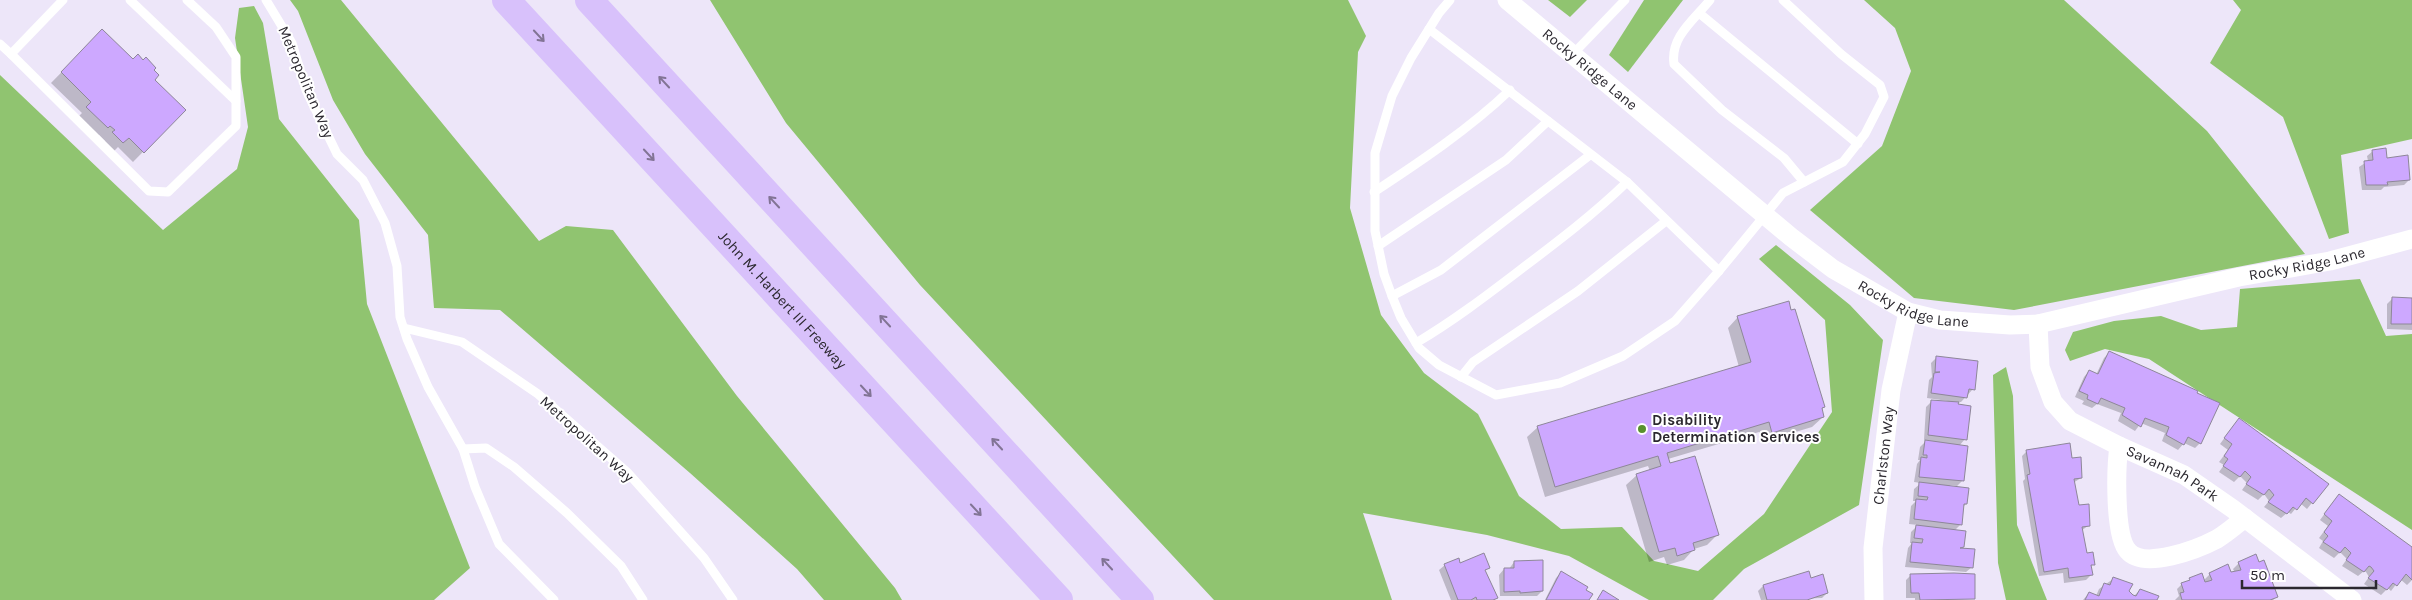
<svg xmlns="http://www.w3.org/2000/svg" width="2412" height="600" viewBox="0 0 2412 600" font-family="Karla,sans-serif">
<rect width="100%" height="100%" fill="#ede6f9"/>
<g fill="#90c470">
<path d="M290,0h51l198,241 27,-15 47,4 124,166 158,192 7,12h-78l-27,-31 -107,-96 -190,-163 -66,-2 -6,-73 -63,-81 -32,-54 -35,-89z"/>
<path d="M710,0h638l18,36 -8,16 -8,156 31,107 43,58 54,41 41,82 42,33 61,-2 32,34 44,10 66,-57 68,-102 -7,-92 -66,-61 17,-14 74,60 33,35 -24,165 -115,64 -31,31h-64l-80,-44 -82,-21 -124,-22 29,87h-178l-294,-315 -134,-162z"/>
<path d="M1548,0h39l-17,17z"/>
<path d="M1644,0h39l-55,72 -19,-17z"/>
<path d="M1864,0h200l143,131 98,123 -291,56 -100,-12 -104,-88 72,-64 29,-75 -16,-43z"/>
<path d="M2233,0h179v139l-71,16 8,78 -20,6 -46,-122 -73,-54 31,-53z"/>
<path d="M254,6l9,17 16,96 80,101 8,84 103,264 -36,32h-434v-525l163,155 74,-61 11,-42 -13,-89 4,-30z"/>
<path d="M2360,279l26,57 26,-2v196l-263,-171 -44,-10 -35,12 -5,-11 8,-18 41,-11 47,-5 40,14 36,-3 3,-38z"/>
<path d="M2006,367l7,29 4,129 30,75h-41l-8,-37 -5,-188z"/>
</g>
<g fill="#0003">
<path d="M102,31l31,30 20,9v10l31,30 -51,52 -15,-15 -6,6 -9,-10 2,-2 -6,-6 -3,3 -20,-19 6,-6 -31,-30z"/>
<path d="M2373,151l13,8 23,21 -5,5 -20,2 -3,3h-19l-3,-23 9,-6 -1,-5z"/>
<path d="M2393,298l19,1v31l-25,-1v-25z"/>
<path d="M1738,317l86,90 -3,3 2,7 -11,10 -50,15 -3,-10 -91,27 49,76 -10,10 -13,4 -10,11 -17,5 -3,-8 -15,5 -23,-77 11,-10 13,-4 -2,-5 -103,31 -18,-60 11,-10 201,-60 -11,-39z"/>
<path d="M2109,353l91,90 -5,5 -11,-5 -6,7 -16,-9 3,-8 -24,-10 -6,8 -17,-10 3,-8 -24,-9 -5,4 -10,-4 2,-3 -9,-4 9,-20 5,-6 7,4 8,-17z"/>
<path d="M1937,357l36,32 -12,13h-6l10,37 -6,7 4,34 -6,6 -7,-1v2l16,17 -4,4 -1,16 -7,7 8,15 -2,3 12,18 -6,5 -61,-5 3,-19 4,-5h-2l1,-11 7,-7 -9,-1 2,-18 5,-5h-3l1,-12 7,-6 -7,-1 3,-18 3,-4h-2l2,-13 7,-7h-3l2,-33 5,-5 14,2 3,-3 -21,-3 2,-18 3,-3 -1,-14z"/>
<path d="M2234,425l93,59 -20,25 -7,-6 -9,11 -3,-2 -7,6 -17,-11 5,-6 -5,-7 -6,6 -16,-10 5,-7 -7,-7 -6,6 -15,-10 5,-7 -5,-3 9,-12 -8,-6z"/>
<path d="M2027,451l44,9 10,18 -8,5 5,23 11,19 -8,6 5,24 7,9 -3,3 1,8 -5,5 -22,3 -1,-10 -24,3 -16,-95 2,-2 -3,-23z"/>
<path d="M2334,501l78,48v31l-5,5 -7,-6 -9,12 -3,-3 -7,7 -17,-11 5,-7 -3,-5 -2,-1 -6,5 -16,-10 5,-7 -7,-7 -6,6 -15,-10 4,-7 -4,-3 9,-12 -8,-6z"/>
<path d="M2255,556l21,41 -3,3h-98l4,-4 -2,-7 5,-5 21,-3 7,-7 25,-1 -2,-4 6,-6z"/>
<path d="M1514,562l28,29 -5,5h-37l-1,-21 5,-6h5z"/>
<path d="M1459,564l29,3 -4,4 13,27 -3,2h-43l-12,-30 6,-5z"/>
<path d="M1561,573l23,17 3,10h-42l11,-22z"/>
<path d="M1911,575l63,24 -59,1v-2h-9v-18z"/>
<path d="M1810,579l17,14 -5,5 -61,2 -3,-9 5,-5z"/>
<path d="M2113,579l21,17 6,-6 16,10h-73l6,-7 7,3 3,-7z"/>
</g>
<g fill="#cda8ff" stroke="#8e8799">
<path d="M102,29l31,30 5,-5 5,6 3,-3 10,11 -2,2 5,5 -4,5 31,30 -42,43 -15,-15 -6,5 -11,-11 3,-2 -5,-4 -2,2 -22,-21 5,-5 -30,-30z"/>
<path d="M2386,148l1,10 21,-3 2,25 -23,2 1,3h-22l-2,-24 9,-1 -1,-10z"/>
<path d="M2392,297l20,1v26h-21z"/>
<path d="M1789,301l2,9 4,-1 30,98 -3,1 2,9 -52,16 -3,-11 -102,31 3,10 25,-7 24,79 -26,8 2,7 -18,6 -2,-8 -16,4 -23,-78 25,-8 -3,-10 -103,31 -18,-61 214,-64 -14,-46z"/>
<path d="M2109,351l89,40 -1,2 23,10 -19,41 -13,-7 -4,8 -18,-10 3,-8 -24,-9 -4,9 -19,-12 3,-7 -24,-10 -3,6 -11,-5 1,-4 -9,-4 10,-21 9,4z"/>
<path d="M1936,356l42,5 -3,29 -6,-1 -2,9 -36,-5 3,-20 6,-1h-5z"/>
<path d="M1931,400l28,2 -1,2 13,2 -4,34 -39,-5z"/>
<path d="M2239,418l90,66 -16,20 -7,-6 -9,12 -4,-3 -6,7 -19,-12 6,-7 -5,-6 -5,6 -18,-11 5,-7 -6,-6 -5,6 -17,-11 5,-7 -4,-3 8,-12 -8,-6z"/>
<path d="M1925,440l43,6 -4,35 -45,-4 2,-20 6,1v-3h-4z"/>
<path d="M2070,443l2,15 9,-1 1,21 -8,1 5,26 10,-1 1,22 -8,1 5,26 6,-1 2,13h-4l2,10 -24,3 -1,-10 -24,4 -17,-97 3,-1 -4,-24z"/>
<path d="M1919,482l50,6 -2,16h-3l-2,21 -48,-6 2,-20 11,1 1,-3 -10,-1z"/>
<path d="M2339,494l73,53v33l-6,-6 -9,12 -4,-3 -6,7 -19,-12 6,-7 -3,-4 -2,-1 -5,6 -18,-12 5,-7 -6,-6 -5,6 -17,-11 5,-6 -4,-4 8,-11 -8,-7z"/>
<path d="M1916,525l50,6 -2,16 -4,1 15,1 -2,19 -63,-6 2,-20 10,1 1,-4 -9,-1z"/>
<path d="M1484,553l6,15 -5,2 13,28 -5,2h-16l-1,-3 -5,3h-13l-14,-36 15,-6 1,5z"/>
<path d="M2256,554l3,8 5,-2 14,37 -8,3h-88l-2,-7 4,-1 -3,-9 9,-3 -1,-2 13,-5 3,9 4,-1 3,-1 -3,-7 19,-9 3,8 10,-2 -3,-8z"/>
<path d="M1543,560v31l-23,2v-2l-16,1v-24h10v-7z"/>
<path d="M1561,571l27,16 -2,3 7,4 -4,6h-43z"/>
<path d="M1809,571l2,7 12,-4 5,19 -21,7h-40l-4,-15z"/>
<path d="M1954,573l21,1v25l-55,1 -1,-7h-8l-1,-19z"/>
<path d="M2113,577l20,7 -4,7 4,4 3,1 4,-7 19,7 -2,4h-72l4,-8 10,4 5,-13 6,2z"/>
<path d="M1603,590l16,10h-22z"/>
</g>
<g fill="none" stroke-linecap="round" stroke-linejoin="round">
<g stroke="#fff" stroke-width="9">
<path d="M63,0l-52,54 138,137 19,1 68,-66v-69l-20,-30 -29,-27"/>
<path d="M130,0l106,101"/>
<path d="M266,0l26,43 14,47 31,64 26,26 22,43 12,43 3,51 7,22 21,48 35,62 12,38 24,57 55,56"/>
<path d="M1450,0l-11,13 -28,45 -19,38 -17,57v78l9,43 8,22 9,22 18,30 20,17 57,30 64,-12 63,-27 52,-35 44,-50 64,-78 60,-31 22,-28 19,-37 -4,-12 -39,-31 -58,-54"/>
<path d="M1710,0c-16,20 -40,37 -36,64l48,46 62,48 20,24"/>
<path d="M1699,13l159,131"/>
<path d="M1429,29l198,153 92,89"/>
<path d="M0,44l11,10"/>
<path d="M1572,55l53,-55"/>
<path d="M1374,192c47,-31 95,-63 136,-102"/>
<path d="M1378,246l128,-86 42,-39"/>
<path d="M1392,296l49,-26 149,-115"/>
<path d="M404,328l58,14 76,52 90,79 76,85 29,42"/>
<path d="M1416,343c37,-22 70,-47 104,-73 37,-28 74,-56 107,-88"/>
<path d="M1461,377l12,-15 105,-71 88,-70"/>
<path d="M463,449l23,-1 28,19 53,46 54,53 22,34"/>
</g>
<g stroke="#fff" stroke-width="19">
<path id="s1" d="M1507,0l284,237 42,32 75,43 32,8 70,5 28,-1 201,-47 91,-16 82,-22"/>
<path id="s2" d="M2038,324l2,43 13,35 17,19 49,25 65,29 49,34 119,91"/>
<path d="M2119,446c-3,21 -5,90 9,105 16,19 70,-2 89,-12 10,-6 19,-14 28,-21"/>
<path id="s3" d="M1874,600l-1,-52 18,-158 17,-78"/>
</g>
<g stroke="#d8c1fb" stroke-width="28">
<path id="s4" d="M506,0l553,600"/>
<path d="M589,0l551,600"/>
</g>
</g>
<defs><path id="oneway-shaft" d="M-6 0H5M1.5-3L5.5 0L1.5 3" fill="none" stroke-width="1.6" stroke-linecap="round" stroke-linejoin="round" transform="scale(1.25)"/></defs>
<g stroke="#827495">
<use href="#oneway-shaft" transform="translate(539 36) rotate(47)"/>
<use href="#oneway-shaft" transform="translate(664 82) rotate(-133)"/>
<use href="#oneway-shaft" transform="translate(649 155) rotate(47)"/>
<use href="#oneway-shaft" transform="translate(774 202) rotate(-133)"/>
<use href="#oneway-shaft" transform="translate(885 321) rotate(-133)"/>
<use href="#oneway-shaft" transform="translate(866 391) rotate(47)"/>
<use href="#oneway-shaft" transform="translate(997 444) rotate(-133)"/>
<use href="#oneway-shaft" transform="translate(976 510) rotate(47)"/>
<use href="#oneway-shaft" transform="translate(1107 564) rotate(-133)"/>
</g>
<circle fill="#58912d" stroke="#fff" stroke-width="2" cx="1642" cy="429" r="5"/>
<g text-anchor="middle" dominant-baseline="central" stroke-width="4" stroke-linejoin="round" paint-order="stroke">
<g font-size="15" fill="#2b282f" stroke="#fff">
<text stroke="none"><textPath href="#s1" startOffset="108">Rocky Ridge Lane</textPath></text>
<text transform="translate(306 82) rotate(67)">Metropolitan Way</text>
<text stroke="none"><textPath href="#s1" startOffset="916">Rocky Ridge Lane</textPath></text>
<text stroke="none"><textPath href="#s4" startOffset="408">John M. Harbert III Freeway</textPath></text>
<text stroke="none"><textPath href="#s1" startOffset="512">Rocky Ridge Lane</textPath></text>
<text transform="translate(587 439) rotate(42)">Metropolitan Way</text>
<text stroke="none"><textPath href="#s3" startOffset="145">Charlston Way</textPath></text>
<text stroke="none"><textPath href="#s2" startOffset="221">Savannah Park</textPath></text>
</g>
<g font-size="15" font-weight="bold" fill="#2b282f" stroke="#fff" text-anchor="start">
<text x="1652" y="420">Disability<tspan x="1652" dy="17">Determination Services</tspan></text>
</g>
</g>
<path d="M2242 580v8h134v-8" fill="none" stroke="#2b282f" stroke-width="2.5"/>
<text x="2250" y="580" font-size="15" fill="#2b282f" stroke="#ffffff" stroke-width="4" paint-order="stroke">50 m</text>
</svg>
